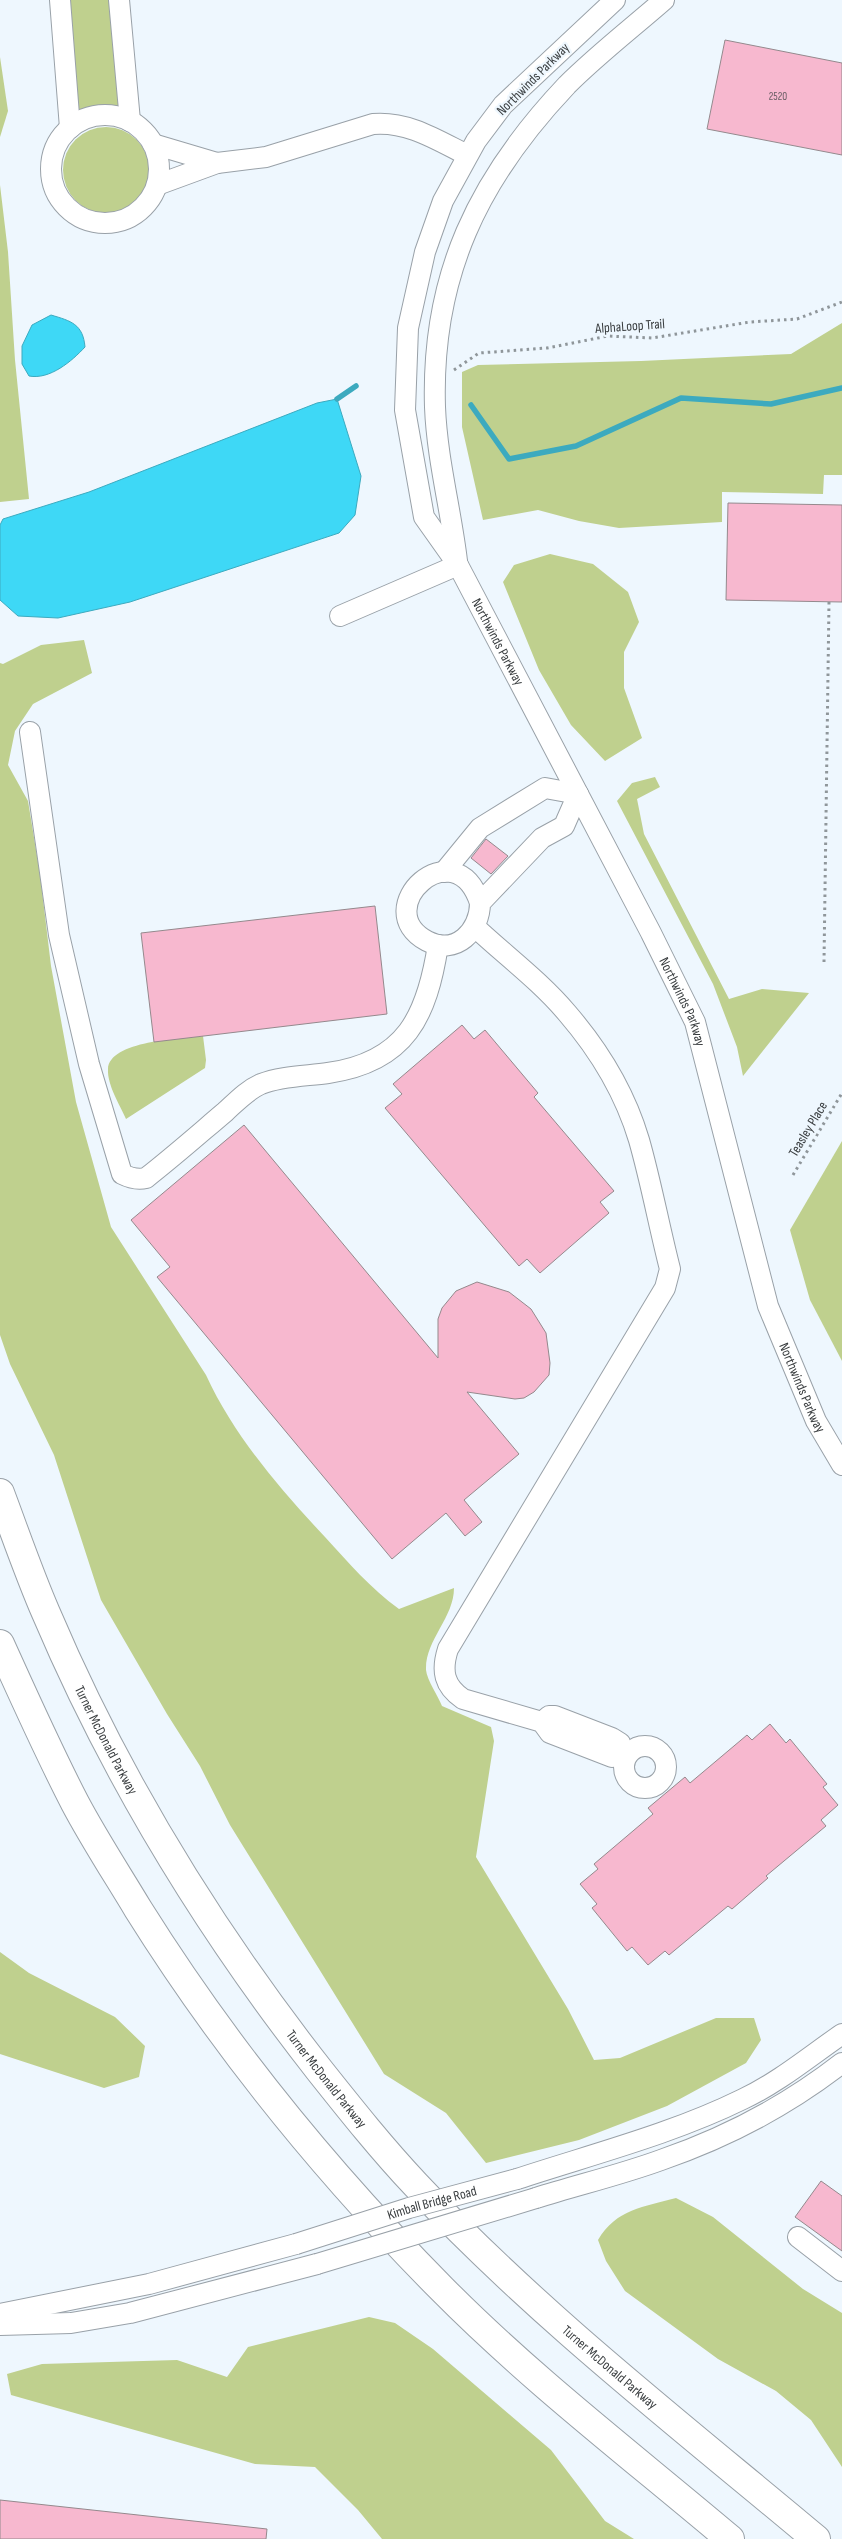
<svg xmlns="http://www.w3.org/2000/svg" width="842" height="2539" viewBox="0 0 842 2539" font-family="'Sofia Sans Condensed',sans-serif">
<rect width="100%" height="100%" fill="#eef7fe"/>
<g fill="#bfd08e">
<path d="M66,0h47l7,109 -19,-2 -20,6 -4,-2z"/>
<path d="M0,57l8,54 -8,26z"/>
<circle cx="106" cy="170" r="43"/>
<path d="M0,185l8,67 7,108 14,139 -29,3z"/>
<path d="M842,323v152h-18l-1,19 -101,-2v30l-103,6 -40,-7 -41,-11 -55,10 -21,-93v-55l16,-7 163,-4 150,-7z"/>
<path d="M550,554l43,10 35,28 11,30 -15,30v36l18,50 -37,23 -34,-36 -32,-55 -36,-88 11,-17z"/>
<path d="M84,640l8,33 -59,31 -18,27 -7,34 20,36 12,73 11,92 25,136 35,125 95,148c28,61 74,114 119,162 24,26 45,51 74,72l55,-21c0,30 -29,52 -28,82 1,10 12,26 16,36l49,21 3,14 -18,116 92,152 26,51 26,-2 96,-40h38l7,22 -15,23 -79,43 -88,34 -93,23 -40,-50 -62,-39 -154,-249 -30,-59 -33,-52 -66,-114 -47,-145 -44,-91 -10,-29v-672l3,1 38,-19z"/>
<path d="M655,777l5,10 -23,12 7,35 85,165 33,-10 47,4 -66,83 -6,-29 -24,-63 -96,-183 15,-18z"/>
<path d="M203,1036l3,24 -1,8 -79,51c-6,-14 -19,-34 -18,-50 1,-28 74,-31 95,-33z"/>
<path d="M842,1141v220l-32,-61 -20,-70z"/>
<path d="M0,1952l29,21 86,44 30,29 -6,31 -35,11 -104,-34z"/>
<path d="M676,2198l37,19 90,72 39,24v154l-31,-47 -35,-29 -58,-32 -93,-68 -19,-30 -8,-21c18,-31 46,-33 78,-42z"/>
<path d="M369,2317l26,6 38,26 118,101 54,71 29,18h-252l-24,-29 -43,-43 -60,-3 -244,-69 -4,-21 35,-10 135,-4 50,17 21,-30z"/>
</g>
<g fill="#3ed8f6" stroke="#3caabf">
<path d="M51,315c20,6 32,9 34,32 -13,14 -35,33 -56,29l-7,-12v-18l10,-21z"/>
<path d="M337,399l24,77 -6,39 -16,18 -209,69 -72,16 -40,-2 -18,-16v-75l3,-6 86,-27 228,-89z"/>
</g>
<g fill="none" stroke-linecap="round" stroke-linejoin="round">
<g stroke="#3caabf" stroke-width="5.5">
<path d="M337,399l19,-13"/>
<path d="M471,405l38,54 67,-13 105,-48 90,6 71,-16"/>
</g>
</g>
<g fill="#f7b8cf" stroke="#94898d">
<path d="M725,40l117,23v92l-135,-26z"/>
<path d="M728,503l114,2v97l-116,-2z"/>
<path d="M486,839l22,17 -17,18 -20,-16z"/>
<path d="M375,906l12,108 -233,28 -13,-109z"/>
<path d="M462,1025l12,14 11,-9 53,63 -4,4 80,94 -14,11 9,11 -69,60 -13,-14 -8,7 -134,-158 17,-14 -9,-10z"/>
<path d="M244,1125l194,233v-39l4,-11 14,-17 21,-9 32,10 22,17 15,24 4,30 -1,12 -15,17 -10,6 -9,1 -48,-7 52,62 -55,46 18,22 -17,14 -19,-23 -54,46 -235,-282 13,-10 -39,-47z"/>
<path d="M770,1724l16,19 4,-4 37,45 -4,3 15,18 -17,15 5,6 -60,50 2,2 -36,31 -4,-3 -59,49 -4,-4 -17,14 -16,-18 -5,4 -35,-43 5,-4 -17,-20 18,-15 -4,-5 59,-50 -5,-6 37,-31 5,6 57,-48 5,5z"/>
<path d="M821,2181l21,15v55l-47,-34z"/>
<path d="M0,2500l267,29 -1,10h-266z"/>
</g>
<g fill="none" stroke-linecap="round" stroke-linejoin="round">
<g stroke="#99a1a8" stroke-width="22">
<g id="minor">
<path d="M60,0l10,128"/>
<path d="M119,0l11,121"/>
<path id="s1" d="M615,0l-112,105 -27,36 -33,60 -18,51 -17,76 -3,82 19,107 34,48 193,368 44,89 73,284 48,115 26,44"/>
<circle cx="105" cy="169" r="54"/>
<path d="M153,144l64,19"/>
<path d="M157,185l60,-22 49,-6 107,-33c35,-3 64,16 94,31"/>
<path d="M457,561c-6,-51 -20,-102 -22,-154 -4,-131 43,-228 132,-322 30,-30 65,-57 97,-85"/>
<path d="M340,616l118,-51"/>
<path d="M30,732l29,203 30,129 33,110c8,4 15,6 24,4 27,-21 53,-44 79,-66 11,-10 22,-22 36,-28 20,-8 46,-8 67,-11 78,-11 99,-57 110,-128"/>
<path d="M444,872l36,-44 65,-40 33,6"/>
<path d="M480,903c-25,-76 -113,6 -53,38 29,15 53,-10 53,-38l62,-65 22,-12 14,-32"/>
<path d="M475,927c31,29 65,54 92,86 31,36 58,80 72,127 12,42 20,86 31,129l-5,19 -217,361c-7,22 -4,37 15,50l79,23 8,11 62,24 8,-4 7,2"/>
<path d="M542,1722l7,-6h6l57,22 8,5v10"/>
<circle cx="645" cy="1767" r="21"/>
<path d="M517,2179c76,-25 155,-45 226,-80 36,-17 67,-43 99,-65"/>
<path d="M536,2198c41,-13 84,-23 125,-38 64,-22 127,-55 181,-97"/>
<path d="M798,2237l44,34"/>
<path d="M0,2314l149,-30 147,-40"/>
<path d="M0,2325l71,-2 59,-10 187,-49"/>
</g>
</g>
<g stroke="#99a1a8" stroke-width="30">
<g id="highway">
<path id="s2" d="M0,1493c15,40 29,81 46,120 70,165 164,318 274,458 31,39 62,78 96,114 122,130 264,240 400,354"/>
<path d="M0,1644c24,53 48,107 75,159 19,36 42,71 63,106 87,139 189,264 304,380 89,90 191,168 288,250"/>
</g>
</g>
<g stroke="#8f969a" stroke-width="3" stroke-dasharray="2.5 4" stroke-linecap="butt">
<path d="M454,370l25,-17 68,-5 61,-12 44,2 98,-16 47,-3 45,-17"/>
<path d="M824,962l5,-360"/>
<path d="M793,1175l49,-82"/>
</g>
<use href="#minor" stroke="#fff" stroke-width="20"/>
<use href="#highway" stroke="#fff" stroke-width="28"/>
<g stroke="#99a1a8" stroke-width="22" stroke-linecap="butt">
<g id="minor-bridge">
<path id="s3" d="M296,2244l113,-36 108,-29"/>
<path d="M317,2264l219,-66"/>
</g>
</g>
<use href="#minor-bridge" stroke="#fff" stroke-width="20"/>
</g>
<g text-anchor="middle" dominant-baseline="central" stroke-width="4.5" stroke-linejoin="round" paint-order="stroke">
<g font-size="11" fill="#685c63">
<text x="778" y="96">2520</text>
</g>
<g font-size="14" fill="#393d3f" stroke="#eef7fe">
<text transform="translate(533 79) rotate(-45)">Northwinds Parkway</text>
<text transform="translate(630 326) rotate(-4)">AlphaLoop Trail</text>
<text stroke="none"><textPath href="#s1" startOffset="735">Northwinds Parkway</textPath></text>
<text stroke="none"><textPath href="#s1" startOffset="1140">Northwinds Parkway</textPath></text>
<text transform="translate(808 1129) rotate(-59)">Teasley Place</text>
<text stroke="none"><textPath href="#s1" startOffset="1545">Northwinds Parkway</textPath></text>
<text stroke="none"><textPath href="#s2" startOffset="269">Turner McDonald Parkway</textPath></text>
<text stroke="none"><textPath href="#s2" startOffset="674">Turner McDonald Parkway</textPath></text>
<text stroke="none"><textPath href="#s3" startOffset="142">Kimball Bridge Road</textPath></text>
<text stroke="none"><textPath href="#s2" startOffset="1079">Turner McDonald Parkway</textPath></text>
</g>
</g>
</svg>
